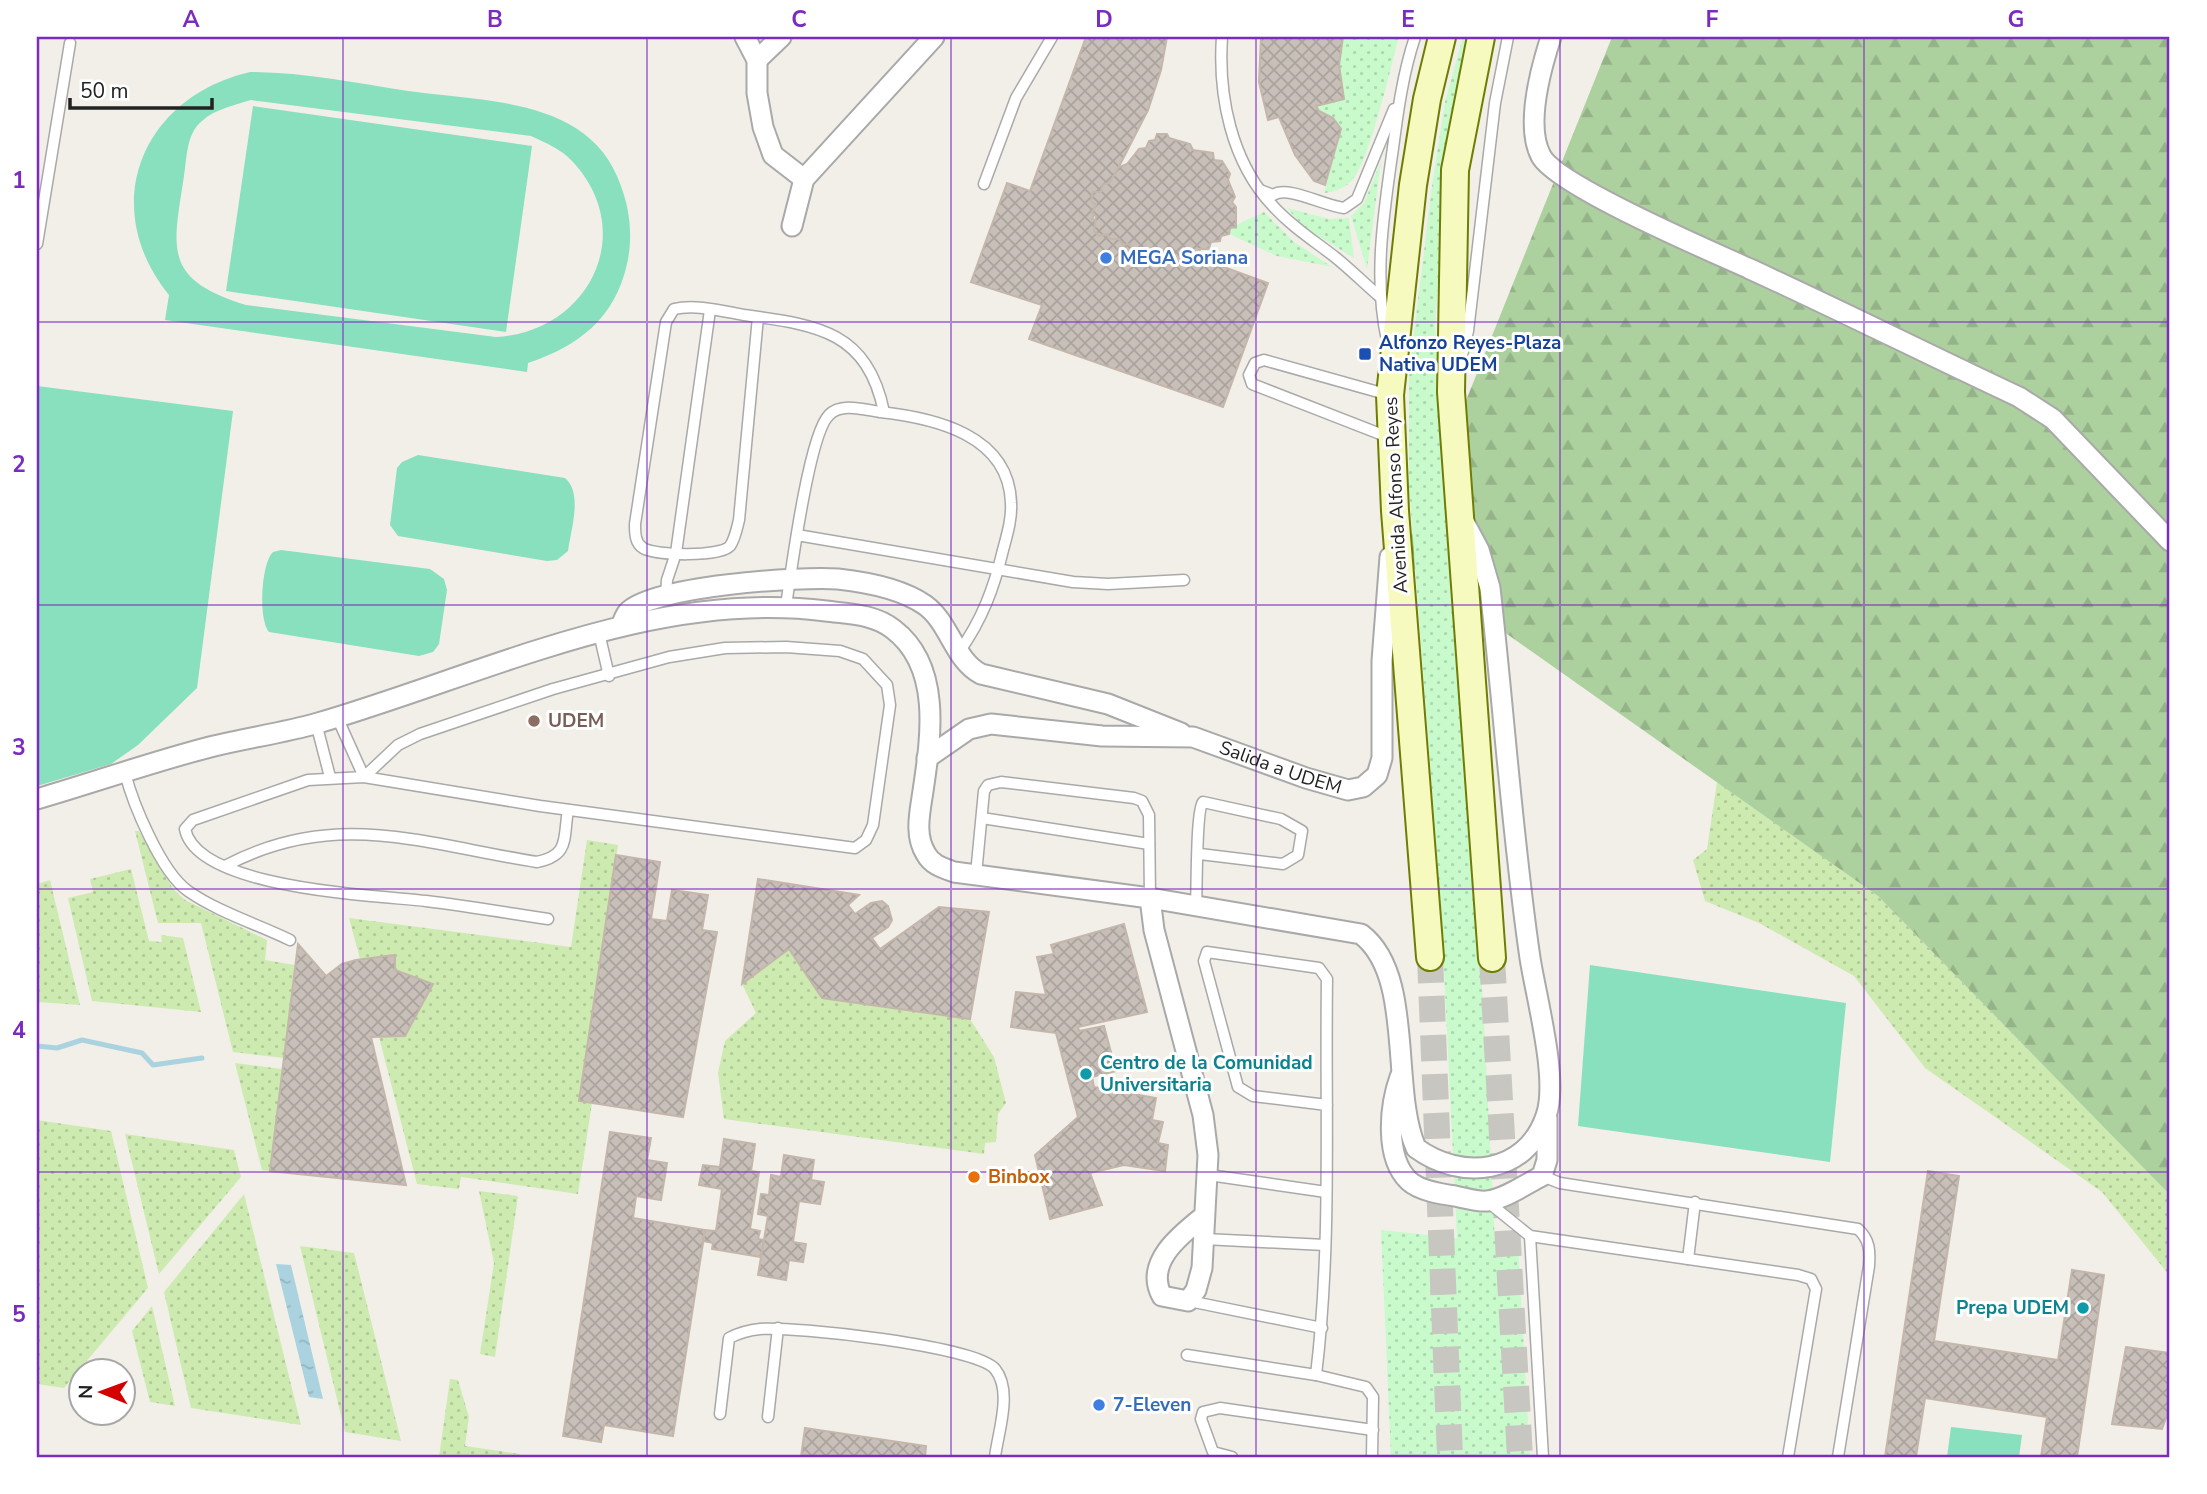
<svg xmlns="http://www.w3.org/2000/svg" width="2207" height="1494" viewBox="0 0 2207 1494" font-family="'Nunito Sans',sans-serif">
<defs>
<pattern id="grass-dots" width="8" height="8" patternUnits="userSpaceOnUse" patternTransform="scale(1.75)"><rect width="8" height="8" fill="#cdebb0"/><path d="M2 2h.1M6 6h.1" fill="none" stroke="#b0c997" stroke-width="1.8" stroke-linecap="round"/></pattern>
<pattern id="forest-firs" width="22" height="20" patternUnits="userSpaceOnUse" patternTransform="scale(1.75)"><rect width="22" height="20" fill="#add19e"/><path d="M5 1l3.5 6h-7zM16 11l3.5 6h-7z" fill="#95b388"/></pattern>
<pattern id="park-dots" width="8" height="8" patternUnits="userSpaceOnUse" patternTransform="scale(1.75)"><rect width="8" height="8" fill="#c8facc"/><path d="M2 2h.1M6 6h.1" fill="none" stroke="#acd6af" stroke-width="1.8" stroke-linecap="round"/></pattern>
<pattern id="water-ripples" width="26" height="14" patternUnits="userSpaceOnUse" patternTransform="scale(1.75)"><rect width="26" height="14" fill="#aad3df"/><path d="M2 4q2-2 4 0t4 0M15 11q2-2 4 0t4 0" fill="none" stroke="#92b5bf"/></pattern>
<pattern id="building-cross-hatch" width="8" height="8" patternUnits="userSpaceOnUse" patternTransform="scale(1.75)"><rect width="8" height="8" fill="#c7bfb8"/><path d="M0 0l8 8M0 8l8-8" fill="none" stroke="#aba49e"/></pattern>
</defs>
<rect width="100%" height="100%" fill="#f2efe9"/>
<g fill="url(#grass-dots)">
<path d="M1717,782l161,114 292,299v81l-68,-84 -177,-124 -71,-92 -95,-53 -54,-22 -12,-41 14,-11z"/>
<path d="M135,831h4l34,58 12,11 82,40 -2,20 30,5 -11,93 -51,-6 -32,-129h-43z"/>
<path d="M587,840l31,5 -39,256 13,2 -14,91 -117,-17 -2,12 -42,-5 -38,-147 26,-2 27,-51 -37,-14v-14l-35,3 -11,-41 222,29z"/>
<path d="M131,869l18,72 13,1 -1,-7 22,3 18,74 -109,-11 -24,-103 25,-6 -3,-13z"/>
<path d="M50,880l30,125 -43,-3v-118z"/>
<path d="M789,949l34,49 147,21 24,38 12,46 -8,11 -2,28 -11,1 -1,11 -260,-35 -6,-46 7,-32 31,-28 -14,-29z"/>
<path d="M235,1063l47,6 -12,102 -8,-1z"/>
<path d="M37,1120l74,11 37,157 -84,100 -27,-4z"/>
<path d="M125,1134l109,16 7,27 -82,97z"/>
<path d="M479,1191l39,5 -23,161 -15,-3 14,-91z"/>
<path d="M244,1194l57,231 -110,-17 -27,-116z"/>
<path d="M300,1246l54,7 47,188 -56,-9z"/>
<path d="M152,1306l23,100 -25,-4 -18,-71z"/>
<path d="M450,1379l8,1 11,37 -4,29 55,8v3h-81z"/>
</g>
<path fill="url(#forest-firs)" d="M1612,37h558v1158l-292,-299 -476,-336z"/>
<g fill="url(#park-dots)">
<path d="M1343,37h56c-8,29 -29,122 -46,142 -7,9 -18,13 -29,14l17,-64c-7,-10 -20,-14 -25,-23l28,-7 -5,-34z"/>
<path d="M1463,37h6l-20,84 -14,204 41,542 19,375 23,3 12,212h-139l-10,-227 76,8 -16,-329 -32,-423v-112l23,-188 13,-84z"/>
<path d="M1381,161l-14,108 -16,-53 13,-13z"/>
<path d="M1287,208l42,11 20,-1 5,40 -50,-31z"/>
<path d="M1264,212l30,30 38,25 -55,-11 -48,-22 1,-6z"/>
</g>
<g fill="#88e0be" fill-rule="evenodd">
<path d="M250,72c53,0 106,11 158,19 77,11 183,6 213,95 9,24 12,52 6,78 -12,54 -48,82 -99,99l-1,9 -362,-52 4,-25c-72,-89 -27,-198 81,-223zM251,100l280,36c15,7 30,13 41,25 67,71 17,171 -76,176l-250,-32c-84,-26 -73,-56 -62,-129 3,-18 2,-42 18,-55 13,-12 33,-16 49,-21z"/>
<path d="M253,106l279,40 -26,186 -280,-41z"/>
<path d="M37,386l196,25 -36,277 -59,57 -27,19 -74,22z"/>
<path d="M418,455l147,23c18,15 6,51 3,73l-11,9 -10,1 -149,-25 -8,-11 7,-57 5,-6z"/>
<path d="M281,550l149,19 14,10 3,11 -8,54 -6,8 -14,4 -150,-24c-11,-12 -8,-69 4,-80z"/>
<path d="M1590,965l256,38 -16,159 -252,-36z"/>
<path d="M1951,1427l71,8 -3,22h-72z"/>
</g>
<path fill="url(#water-ripples)" d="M276,1264l15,1 32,134 -14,-2z"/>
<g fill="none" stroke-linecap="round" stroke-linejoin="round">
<path stroke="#aad3df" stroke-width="5" d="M37,1046l20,2 25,-8 60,13 11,12 49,-7"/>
</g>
<g fill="url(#building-cross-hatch)" stroke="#c4b6ab" stroke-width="2">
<path d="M1086,37h81l-6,33 -13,40 -56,109 176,64 -45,124 -194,-68 13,-34 -71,-23 36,-99 23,8z"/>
<path d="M1261,37h82l-4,28 5,34 -28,7 3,5 14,7 8,11 -16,56 -11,-4 -19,-26 -16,-38 -11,3 -9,-38z"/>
<path d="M1157,134h10l2,4 21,6 3,6 20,3 1,7 8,1 8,13 -2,6 7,17 -3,5 4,5v20l-6,1 -1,6 -8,2 -1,5 -9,1 -2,7h-9l-1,6 -10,1v7l-8,1 -5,-4 -6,2 -6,-5 -7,2 -4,-5 -8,1 -2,-6h-10l-3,-5 -7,1 -4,-6h-9l-3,-5 -8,2 -5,-5 2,-15 -4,-4 4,-7 -5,-4 2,-9h8l1,-7 7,-2 10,-16 8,-3 12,-15 7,-1 3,-7 6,-1z"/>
<path d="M616,855l44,7 -9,57 16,2 5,-31 36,5 -6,35 15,2 -34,185 -104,-16z"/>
<path d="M758,879l101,16 -11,10 7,9 16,-11 11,-2 6,5 4,14 -4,7 -16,11 8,11 59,-42 50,5 -19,107 -148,-21 -33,-49 -47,35z"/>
<path d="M1124,924l23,88 -69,15 1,4 25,-5 12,45 -24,6 2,10 62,11 -4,22 11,2 -5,21 10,2 -3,26 -41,-6 -34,8 12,32 -52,14 -15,-64 43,-38 -22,-84 -45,-6 5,-35 30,3 -9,-38 17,-3 -3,-9z"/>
<path d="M298,944l28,32 16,-12 14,-4 39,-5v15l38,14 -28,52 -34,1 35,148 -136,-14z"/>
<path d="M610,1132l41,6 -4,22 20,3 -6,37 -25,-4 -3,22 72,12 -32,206 -69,-11 -3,17 -38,-6z"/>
<path d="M724,1139l31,5 -4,27 8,1 -9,57 10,2 -2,8 6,1 -3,17 -49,-8 1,-6 -10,-2 2,-11 11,1 6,-42 -23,-4 4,-20 17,2z"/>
<path d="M784,1155l30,5 -3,20 13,2 -4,22 -21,-3 -6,41 13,2 -3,18 -14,-2 -3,20 -28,-5 10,-59 -10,-2 3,-20 8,1 2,-20 10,2z"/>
<path d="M1928,1171l31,5 -25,165 124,19 14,-90 32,5 -27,182h-36l6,-40 -122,-19 -9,59h-31z"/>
<path d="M2126,1347l44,6v54l-8,22 -50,-5z"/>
<path d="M805,1428l121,18 -1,11h-124z"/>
</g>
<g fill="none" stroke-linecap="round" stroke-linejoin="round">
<g stroke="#c8c6c1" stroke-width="26" stroke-dasharray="26 13" stroke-linecap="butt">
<path d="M1430,957l20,500"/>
<path d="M1492,958l28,499"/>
</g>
<g stroke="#a9a9a9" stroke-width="13">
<g id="service">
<path d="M1222,37c-4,58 9,125 51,169 18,20 40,34 62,51 15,12 29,26 44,39"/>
<path d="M984,184l32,-86 36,-61"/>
<path d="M1260,190l13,5c15,-10 51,11 71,13l13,-9 37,-90"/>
<path d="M37,244l33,-201"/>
<path d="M758,317l-19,203c-2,8 -4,19 -9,26 -10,11 -74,10 -87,2 -8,-5 -8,-15 -8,-24l31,-202 8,-13c21,-5 48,2 70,6 72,10 123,15 140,97"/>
<path d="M1387,340c-14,-63 -3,-129 6,-192 5,-38 10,-75 22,-111"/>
<path d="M1462,355l6,-24 27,-228 13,-66"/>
<path d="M1388,437l-136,-53 -3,-9 6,-12 9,-3 125,35"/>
<path d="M797,535l276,47 35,2 76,-4"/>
<path d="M666,595l1,-15 9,-27 34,-243"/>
<path d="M786,606c5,-34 23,-172 43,-191 12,-13 36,-5 51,-3 55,6 129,23 131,91 1,16 -4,32 -8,47 -9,38 -21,70 -44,102"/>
<path d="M599,633l10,43"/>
<path d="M337,717l27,60 176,29 315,42 11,-8 7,-15 17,-120 -3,-20 -24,-26 -23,-8 -54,-4 -61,1 -56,9 -116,32 -133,45 -22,11 -34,32 -56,3 -115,40 -8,9c12,60 189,66 241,72 41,5 82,12 122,18"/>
<path d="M316,723l14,54"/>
<path d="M125,773c8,31 36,99 63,118 30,21 69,33 102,49"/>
<path d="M982,818l167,26"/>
<path d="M225,866c110,-58 198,-22 312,-4 33,-7 26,-23 31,-52"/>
<path d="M976,874l8,-83 4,-6 13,-3 133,16 8,3 7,14 1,83"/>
<path d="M1196,906c1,-18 0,-96 7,-104l78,17 21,12 -4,24 -15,9 -83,-10"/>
<path d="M1209,1175l117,17"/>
<path d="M1542,1176l18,7 298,46c12,11 12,22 11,37l-31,191"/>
<path d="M1488,1202l42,34 268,39 13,4 5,10 -28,168"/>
<path d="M1530,1236l13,221"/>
<path d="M1204,1239l121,6"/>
<path d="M1688,1259l7,-57"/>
<path d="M1189,1301l133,27"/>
<path d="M1187,1355l129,20 50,12 7,10 -1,60"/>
<path d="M1316,1375c16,-132 9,-265 11,-396l-8,-11 -112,-16 -3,9 34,126 15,9 74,9"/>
<path d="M720,1414l9,-76c10,-5 20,-8 31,-9 35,-3 216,17 235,40 18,22 3,63 0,88"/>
<path d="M768,1417l10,-89"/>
<path d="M1232,1457l-19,-5 -12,-33 2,-7 17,-4 153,22"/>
</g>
</g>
<g stroke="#a9a9a9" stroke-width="23">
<g id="minor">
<path d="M745,37l12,23v33l6,34 10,28 31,24"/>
<path d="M1551,37c-10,31 -26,89 -10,119 16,30 172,96 209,113 90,41 179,86 269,128l34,22 117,122"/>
<path d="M757,60l24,-23"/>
<path d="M792,226l12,-47 130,-142"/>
<path d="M621,626c2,-4 4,-11 7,-14 24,-26 173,-36 210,-33 27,3 64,10 87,26 25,18 29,55 56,69l127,30 73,29"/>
<path id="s1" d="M927,758l42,-29 22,-5 111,12 91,1 113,41 42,12 15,-3 14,-12 5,-17v-97l8,-104"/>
<path d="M37,799c58,-17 115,-37 173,-52 36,-9 73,-14 108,-24 165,-48 334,-134 508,-112 23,3 48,3 67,18 49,37 38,108 30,162 -3,21 -9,44 3,63 6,11 17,14 28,18l196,26 211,36c54,41 29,155 55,214 45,33 110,27 130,-32 13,-36 -10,-119 -16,-158 -18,-123 -26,-247 -40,-370l-11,-38 -16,-30"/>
<path d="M1150,898l4,32 49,185 5,40 -6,113 -6,22 -8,11 -26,-5c-18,-33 18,-61 42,-80"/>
<path d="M1400,1077c-10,28 -16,80 9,104 11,10 32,13 46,15 10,2 23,6 32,5 18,-2 39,-17 55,-25l5,-16v-42"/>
</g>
</g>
<g stroke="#707d05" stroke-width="30">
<g id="secondary">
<path d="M1481,37l-26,133 -4,222 41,566"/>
<path d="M1430,957l-35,-446 -5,-116 23,-210 14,-86 15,-62"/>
</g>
</g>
<use href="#service" stroke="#fff" stroke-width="10"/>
<use href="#minor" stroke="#fff" stroke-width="19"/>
<use href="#secondary" stroke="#f7fabf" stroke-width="26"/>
</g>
<path fill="none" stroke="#7b2cbf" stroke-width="2" stroke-opacity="0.55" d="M343,37v1420M647,37v1420M951,37v1420M1256,37v1420M1560,37v1420M1864,37v1420M37,322h2133M37,605h2133M37,889h2133M37,1172h2133"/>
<g fill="#3f7fe0" stroke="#fff" stroke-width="2.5">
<circle cx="1106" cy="258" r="7"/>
<circle cx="1099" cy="1405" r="7"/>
</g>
<rect fill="#1a4fb4" stroke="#fff" stroke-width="2.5" x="1358" y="347" width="14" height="14" rx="3.5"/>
<circle fill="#8d6e63" stroke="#fff" stroke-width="2.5" cx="534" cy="721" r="7"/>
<g fill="#0f9aa8" stroke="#fff" stroke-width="2.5">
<circle cx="1086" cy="1074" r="7"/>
<circle cx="2083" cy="1308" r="7"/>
</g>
<circle fill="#e8710a" stroke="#fff" stroke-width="2.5" cx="974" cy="1177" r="7"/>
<g text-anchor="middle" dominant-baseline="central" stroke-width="6" stroke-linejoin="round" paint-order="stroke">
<g font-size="19" font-weight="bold" fill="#366cbe" stroke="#fff" text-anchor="start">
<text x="1120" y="258">MEGA Soriana</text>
<text x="1113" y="1405">7-Eleven</text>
</g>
<g font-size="19" font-weight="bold" fill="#164399" stroke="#fff" text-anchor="start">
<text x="1379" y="343">Alfonzo Reyes-Plaza<tspan x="1379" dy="22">Nativa UDEM</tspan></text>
</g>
<g font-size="19" fill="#222" stroke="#fff">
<text transform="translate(1396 495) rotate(-93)">Avenida Alfonso Reyes</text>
<text stroke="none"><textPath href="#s1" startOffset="369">Salida a UDEM</textPath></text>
</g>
<g font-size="19" font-weight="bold" fill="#785e54" stroke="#fff" text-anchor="start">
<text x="548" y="721">UDEM</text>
</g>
<g font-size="19" font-weight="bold" fill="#0d838f" stroke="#fff" text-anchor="start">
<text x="1100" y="1063">Centro de la Comunidad<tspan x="1100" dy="22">Universitaria</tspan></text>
<text x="2069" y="1308" text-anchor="end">Prepa UDEM</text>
</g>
<g font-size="19" font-weight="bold" fill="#c56008" stroke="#fff" text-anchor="start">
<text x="988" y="1177">Binbox</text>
</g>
</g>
<rect width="2207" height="1494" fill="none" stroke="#ffffff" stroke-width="77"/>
<g transform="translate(102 1392) rotate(271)"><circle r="33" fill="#ffffff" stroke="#a7a7a7" stroke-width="2"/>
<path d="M0-5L12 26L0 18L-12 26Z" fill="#d40000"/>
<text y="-10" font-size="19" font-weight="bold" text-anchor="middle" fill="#222222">N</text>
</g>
<path d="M70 98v10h142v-10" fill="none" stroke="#222222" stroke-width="3.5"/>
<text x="80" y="98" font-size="21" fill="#222222" stroke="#ffffff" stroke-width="5" paint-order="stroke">50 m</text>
<rect x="38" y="38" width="2130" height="1418" fill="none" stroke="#7b2cbf" stroke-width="2.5"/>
<g font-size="23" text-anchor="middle" font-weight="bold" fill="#7b2cbf">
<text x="191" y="27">A</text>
<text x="495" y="27">B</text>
<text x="799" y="27">C</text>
<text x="1104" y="27">D</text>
<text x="1408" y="27">E</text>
<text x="1712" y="27">F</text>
<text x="2016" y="27">G</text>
<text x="19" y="188">1</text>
<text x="19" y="472">2</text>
<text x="19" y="755">3</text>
<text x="19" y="1038">4</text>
<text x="19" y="1322">5</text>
</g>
</svg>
